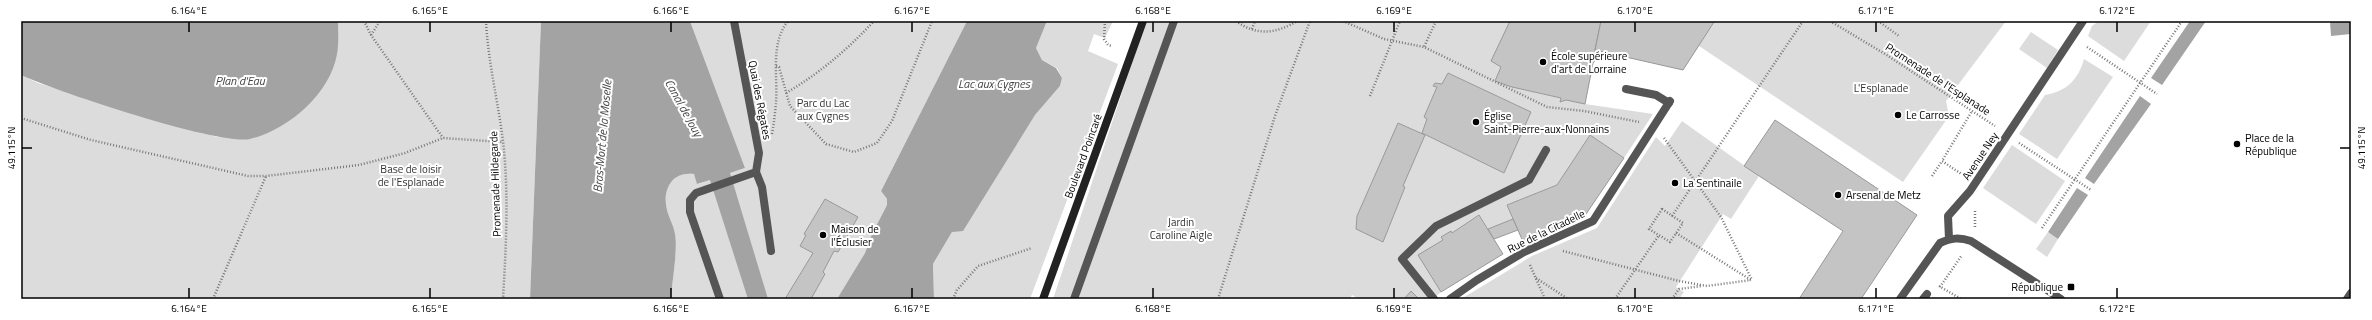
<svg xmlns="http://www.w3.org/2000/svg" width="2372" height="320" viewBox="0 0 2372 320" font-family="'Titillium Web',sans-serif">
<rect width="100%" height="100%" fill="#fff"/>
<g fill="#dcdcdc" fill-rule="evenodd">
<path d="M338,21h203l-11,278h-509v-224l17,8 105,33 74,21 32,2 27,-11 25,-16 37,-76z"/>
<path d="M690,21h277l-86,170 6,8v6l-15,29 -7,19 -28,46h-166c1,-17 7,-50 4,-65 -1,-8 -6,-16 -8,-24 -5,-20 4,-39 27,-36l4,10 47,-16z"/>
<path d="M1047,21h66l-8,17 -11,-4 -6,17 30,13 -88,235h-96l-1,-35 19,-32 83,-117 25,-29 2,-8 -5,-10 -15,-8 -6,-12z"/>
<path d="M1146,21h860l-60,80 3,15 -46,66 -204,-136 -16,24 -88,-20 -2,9 2,2 -2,2 -8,41 68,10 -29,44 -34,-23 -33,50 -50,20 6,14 -25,10 -9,-14 -27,18 -1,-2 -10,6 2,3 -24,15 22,37 -8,7h-14l-8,-8 -7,8h-45l-7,-4 -2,4h-297zM1448,73l83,39 -27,61 -82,-40 5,-14 -3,-2 13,-30 -3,-1 1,-3 7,1z"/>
<path d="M2099,21h52l-27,40 -36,-25 4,-10z"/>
<path d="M2031,32l27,18 -11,18 -28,-19z"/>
<path d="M2084,59l29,18 -56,82 -38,-25 26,-39c22,-4 33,-15 39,-36z"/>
<path d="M1682,121l77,55 -28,43 -8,-5 -2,3 -45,70 8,5 -5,7h-218l71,-43 65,-28 59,-91 9,9z"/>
<path d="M2012,145l53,36 -29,43 -53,-36z"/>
<path d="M2048,232l10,7 -11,18 -11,-8z"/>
</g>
<g fill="#a3a3a3">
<path d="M21,21h317c0,11 1,22 -1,33 -7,40 -49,76 -87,85 -30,7 -195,-48 -229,-64z"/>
<path d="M541,21h149l55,147 -15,5 38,126h-20l-38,-119 -13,4 -3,-10c-23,-3 -32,17 -27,36 2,8 7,16 8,24 3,15 -3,48 -4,65h-141z"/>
<path d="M967,21h80l-11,27 6,12 14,8 6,10 -2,8 -25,29 -72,116 -11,1 -19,32 1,35h-97l28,-46 7,-19 15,-29v-6l-6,-8z"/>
<path d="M2190,21h16l-44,64 -11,-7z"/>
<path d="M2330,21h21v13l-20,2z"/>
<path d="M2140,96l11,8 -57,80 -9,-6z"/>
<path d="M2077,188l11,7 -30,44 -10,-7z"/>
</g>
<g fill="#c4c4c4" stroke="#999">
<path d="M1510,21h91l-8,38 2,2 -2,2 -8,41 -19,-4 -6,2 1,-4 -49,-11 -17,-6 6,-14 -10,-6z"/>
<path d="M1601,21h111l2,1 -31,48 -88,-20z"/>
<path d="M1448,73l83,39 -27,61 -82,-40 5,-14 -3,-2 13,-30 -4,-1 2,-3 7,1z"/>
<path d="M1775,120l142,95 -56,84h-62l44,-68 -99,-65z"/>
<path d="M1398,123l27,12 -22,51 2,1 -22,55 -27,-13 1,-13z"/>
<path d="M1590,135l34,23 -40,59 -60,27 -17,-39 50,-20z"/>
<path d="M825,199l33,18 -20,35 -4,-1 -11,21 2,2 -14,25h-26l28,-46 -13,-7 6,-11 -2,-1z"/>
<path d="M1479,215l24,39 -62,38 -23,-37 25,-15 -2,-3 10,-6 1,2z"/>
<path d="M1513,219l5,11 -24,9 -6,-10z"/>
<path d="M1411,291l8,8h-15z"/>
</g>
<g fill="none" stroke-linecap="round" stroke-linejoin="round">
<g stroke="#777" stroke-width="2.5" stroke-dasharray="1 2" stroke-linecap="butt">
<path d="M364,21l7,14 72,103"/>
<path d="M486,21c2,41 12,80 17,120 6,52 3,106 0,158"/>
<path d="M1105,21l-1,18 4,6 4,1"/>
<path d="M1236,21c20,15 40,13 61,0"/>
<path d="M1343,21l41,18 40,8"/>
<path d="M1436,21l-12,26 123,60 37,4 55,11"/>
<path d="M1830,21l55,33 110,72"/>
<path d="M1878,21l21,15"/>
<path d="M1252,29l3,-8"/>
<path d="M371,35l9,-14"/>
<path d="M2087,47l70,47"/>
<path d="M776,66l3,1 11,39 36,38 28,8 23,-9 15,-22 40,-100"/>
<path d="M786,93c34,-20 61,-43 88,-72"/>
<path d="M1370,96l30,-75"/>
<path d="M21,118l70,22 157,36h18l93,-11 46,-12 38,-15 60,4"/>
<path d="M772,134c2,-11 3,-21 4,-31 2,-26 -6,-60 12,-82"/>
<path d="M1664,138l57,79 31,63"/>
<path d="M2019,143l72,47"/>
<path d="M1963,175l-21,-14 30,-50"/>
<path d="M1932,176l10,-15"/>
<path d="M1662,209l21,14 -13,19 -21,-13z"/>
<path d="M1672,216l131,-195"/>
<path d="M1975,227v-18"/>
<path d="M2042,228l140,-207"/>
<path d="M1676,233l75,47"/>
<path d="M1563,251l116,30 28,5 44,-6"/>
<path d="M1530,265l15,34"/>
<path d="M1536,278l32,21"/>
<path d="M1939,286l22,13"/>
<path d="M1940,287l22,-32"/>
<path d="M213,299l53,-123"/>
<path d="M953,299l4,-9 21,-24 54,-18"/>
<path d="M1218,299l57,-183 35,-95"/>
<path d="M1615,299l44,-64"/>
<path d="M1672,299l7,-10 23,-3"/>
</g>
<g stroke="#555" stroke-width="8">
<path d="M1626,89l30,6 13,8"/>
<path d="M756,172l6,15 9,64"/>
<path d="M720,299l-30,-87v-12l6,-7 60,-21 3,-19 -25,-132"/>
<path d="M1074,299l100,-278"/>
<path d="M1434,299l-32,-40 34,-33 93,-46 17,-30"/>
<path d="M1923,299l4,-5"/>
<path d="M2347,299l4,-6"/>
</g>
<path stroke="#555" stroke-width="8" d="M1949,239l-1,-23 22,-25 113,-170"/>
<path stroke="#555" stroke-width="8" d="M1450,299l27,-19 47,-28 69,-31 77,-120"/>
<path stroke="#555" stroke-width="8" d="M1900,299l40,-56c11,-5 19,-6 31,-2l90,58"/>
<path stroke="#222" stroke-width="8" d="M1043,299l100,-278"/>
</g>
<path fill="none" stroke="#000" stroke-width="1.5" d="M189,22v10M430,22v10M671,22v10M912,22v10M1153,22v10M1394,22v10M1635,22v10M1876,22v10M2117,22v10M22,148h10M2340,148h10M189,288v10M430,288v10M671,288v10M912,288v10M1153,288v10M1394,288v10M1635,288v10M1876,288v10M2117,288v10"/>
<g fill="#000" stroke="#fff" stroke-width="1.5">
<circle cx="1543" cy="62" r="4"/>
<circle cx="1898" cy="115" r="4"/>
<circle cx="1476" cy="122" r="4"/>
<circle cx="2237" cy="144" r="4"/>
<circle cx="1675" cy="183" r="4"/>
<circle cx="1838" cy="195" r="4"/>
<circle cx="823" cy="235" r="4"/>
<rect x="2067" y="283" width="8" height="8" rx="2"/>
</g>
<g text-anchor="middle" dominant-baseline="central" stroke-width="4" stroke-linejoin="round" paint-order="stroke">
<g font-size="11" fill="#000" stroke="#fff" text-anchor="start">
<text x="1551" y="56">École supérieure<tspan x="1551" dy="13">d'art de Lorraine</tspan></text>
<text x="1906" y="115">Le Carrosse</text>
<text x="1484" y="116">Église<tspan x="1484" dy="13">Saint-Pierre-aux-Nonnains</tspan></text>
<text x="2245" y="138">Place de la<tspan x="2245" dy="13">République</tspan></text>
<text x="1683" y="183">La Sentinaile</text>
<text x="1846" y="195">Arsenal de Metz</text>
<text x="831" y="229">Maison de<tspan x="831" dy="13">l'Éclusier</tspan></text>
<text x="2063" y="287" text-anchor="end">République</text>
</g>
<g font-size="11" fill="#000" stroke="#fff">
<text transform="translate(1938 79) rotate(33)">Promenade de l'Esplanade</text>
<text transform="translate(760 100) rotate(79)">Quai des Régates</text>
<text transform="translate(1083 156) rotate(-70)">Boulevard Poincaré</text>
<text transform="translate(1980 156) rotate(-56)">Avenue Ney</text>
<text transform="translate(495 184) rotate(-92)">Promenade Hildegarde</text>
<text transform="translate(1546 231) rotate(-26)">Rue de la Citadelle</text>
</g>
<g font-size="11" fill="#333" stroke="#fff">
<text x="1881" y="88">L'Esplanade</text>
<text x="823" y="103">Parc du Lac<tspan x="823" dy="13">aux Cygnes</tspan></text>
<text x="411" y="169">Base de loisir<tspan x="411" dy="13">de l'Esplanade</tspan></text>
<text x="1181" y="222">Jardin<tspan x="1181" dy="13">Caroline Aigle</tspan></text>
</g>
<g font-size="12" font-style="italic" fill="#444" stroke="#fff">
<text x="240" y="80">Plan d'Eau</text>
<text x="994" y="83">Lac aux Cygnes</text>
<text transform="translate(684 108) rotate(61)">Canal de Jouy</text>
<text transform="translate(602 136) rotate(-85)">Bras-Mort de la Moselle</text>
</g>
</g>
<rect width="2372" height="320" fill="none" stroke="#ffffff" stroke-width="44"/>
<rect x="22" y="22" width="2328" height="276" fill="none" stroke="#000" stroke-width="1.5"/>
<g font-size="10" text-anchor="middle" fill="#000">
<text x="189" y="14">6.164°E</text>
<text x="430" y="14">6.165°E</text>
<text x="671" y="14">6.166°E</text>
<text x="912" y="14">6.167°E</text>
<text x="1153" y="14">6.168°E</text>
<text x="1394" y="14">6.169°E</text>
<text x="1635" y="14">6.170°E</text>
<text x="1876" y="14">6.171°E</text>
<text x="2117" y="14">6.172°E</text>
<text transform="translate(11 148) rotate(-90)" y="4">49.115°N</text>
<text transform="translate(2361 148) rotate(-90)" y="4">49.115°N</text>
<text x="189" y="312">6.164°E</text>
<text x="430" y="312">6.165°E</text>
<text x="671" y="312">6.166°E</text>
<text x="912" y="312">6.167°E</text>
<text x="1153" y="312">6.168°E</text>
<text x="1394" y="312">6.169°E</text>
<text x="1635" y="312">6.170°E</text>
<text x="1876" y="312">6.171°E</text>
<text x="2117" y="312">6.172°E</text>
</g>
</svg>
